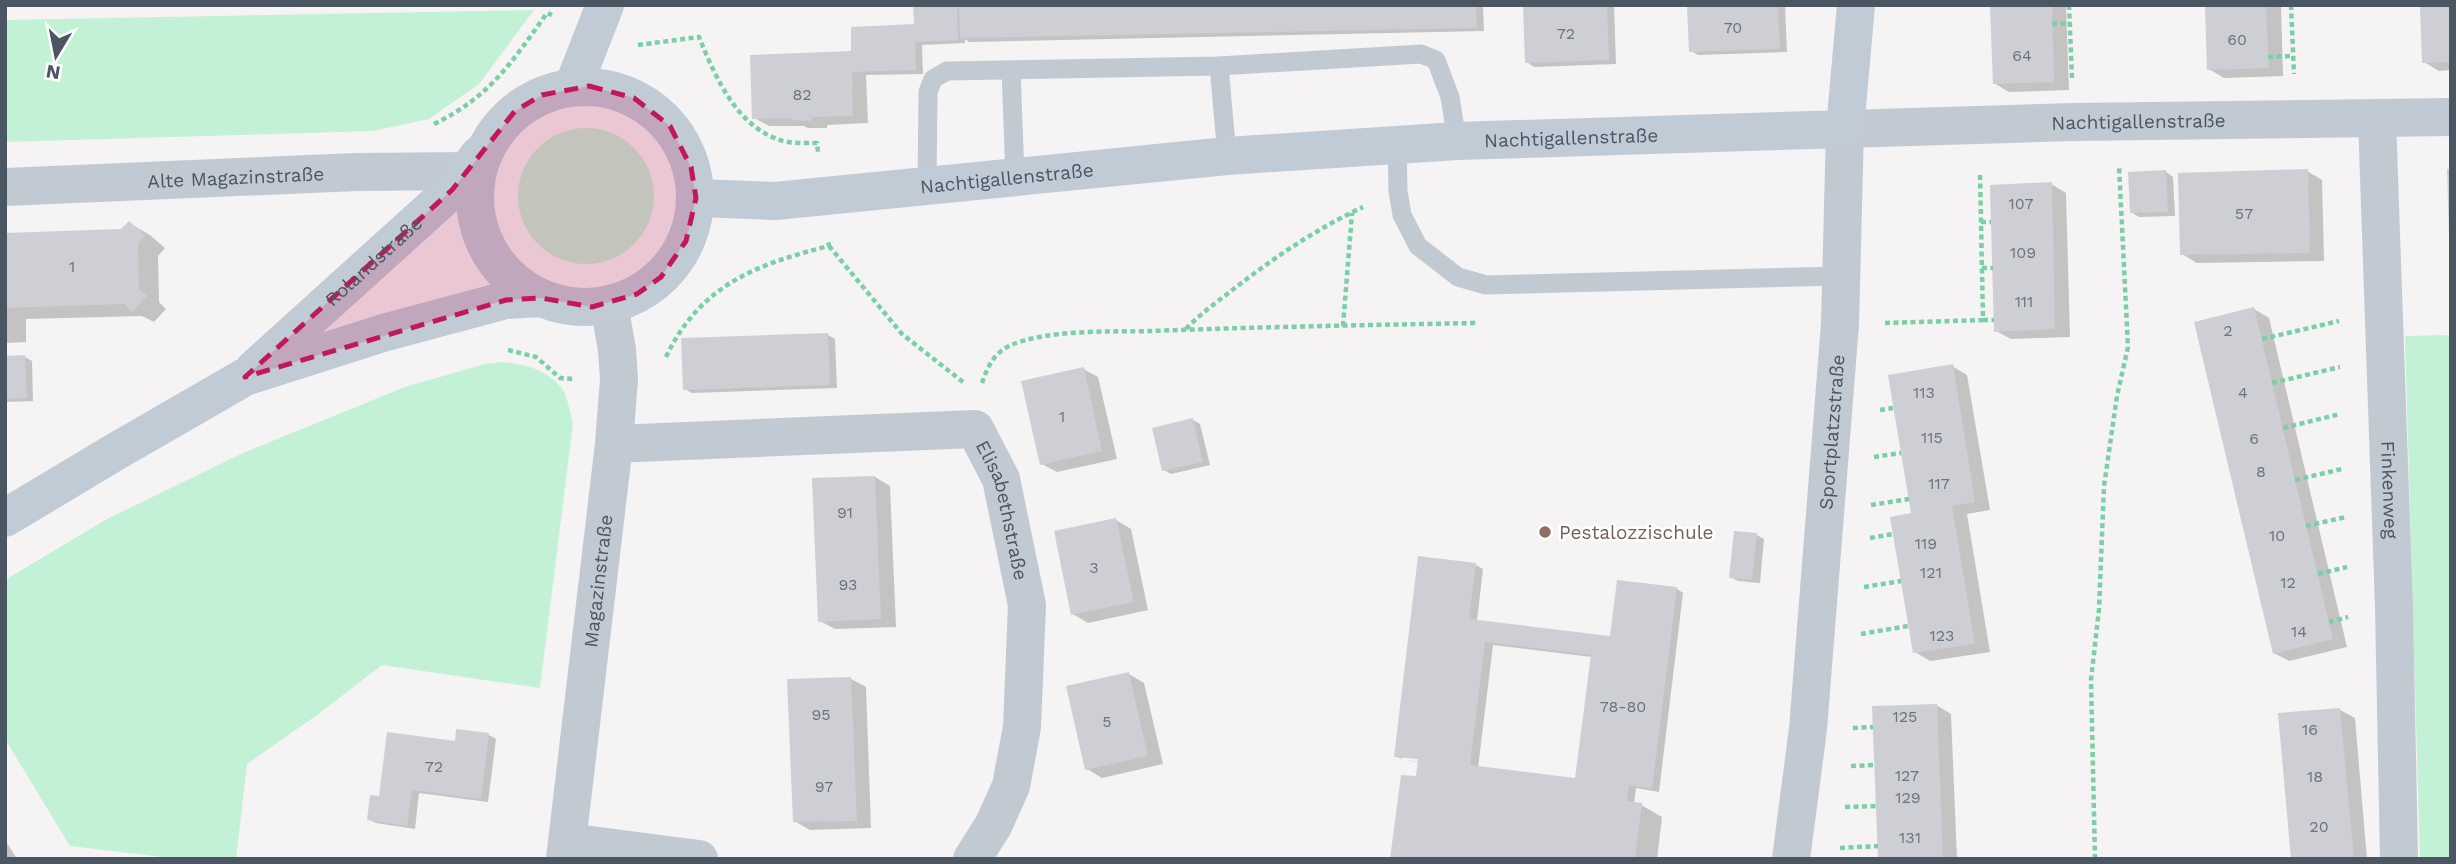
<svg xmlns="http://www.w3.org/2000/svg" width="2456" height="864" viewBox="0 0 2456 864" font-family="'Work Sans',sans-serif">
<rect width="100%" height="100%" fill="#f5f3f3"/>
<g fill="#c3f1d5">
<path d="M534,10l-55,74 -50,35 -56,12 -368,11v-122z"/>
<circle cx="586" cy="196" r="68"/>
<path d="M2451,335v524h-31l-15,-523z"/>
<path d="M502,362c23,2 46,8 61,28 5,9 7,24 10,33l-33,265 -158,-23 -65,50 -70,49 -11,95h-57l-109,-13 -65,-107v-159l102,-61 136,-66 162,-66 80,-23z"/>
</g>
<g fill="#0003" fill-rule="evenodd">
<path d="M915,5h568l1,26 -515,11 -4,-3v4l-43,2 1,29 -57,1 2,48 -41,2v3h-19l-4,-2h-35l-15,-8 97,-65 65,-27z"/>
<path d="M1524,5h90l2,59 -82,3 -7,-5z"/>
<path d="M1689,5h96l2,47 -89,3 -7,-4z"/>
<path d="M1992,5h74l3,85 -60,2 -15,-9z"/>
<path d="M2207,5h74l2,71 -59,2 -15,-9z"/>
<path d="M2451,5v65l-12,1 -15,-9z"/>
<path d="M2307,171l15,9 2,81 -127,2 -15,-9z"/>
<path d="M2166,172l7,5 2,39 -36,1 -8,-5z"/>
<path d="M2051,184l15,9 4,144 -59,2 -15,-8z"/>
<path d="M129,223l21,12 15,13 -7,8 1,46 7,7 -12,13 -12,-6 -116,3v23l-21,1v-108l117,-4z"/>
<path d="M2254,309l15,9 78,329 -58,14 -15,-8z"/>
<path d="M828,335l7,4 2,49 -145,5 -7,-4z"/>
<path d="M5,357h20l7,4 1,40 -28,1z"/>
<path d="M1952,366l15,9 23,135 -23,4 23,138 -60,9 -15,-9z"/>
<path d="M1083,369l15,8 19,82 -60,13 -15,-8z"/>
<path d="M1193,420l7,4 10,41 -39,9 -7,-4z"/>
<path d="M875,477l15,9 6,141 -61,2 -15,-8z"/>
<path d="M1116,520l15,9 17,81 -60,13 -15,-9z"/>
<path d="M1757,535l7,4 -4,44 -22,-2 -8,-4z"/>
<path d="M1476,565l7,4 -6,52 135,17 64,-50 7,5 -24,199 -23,-4 -2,16 7,1 21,12 -5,42h-265l31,-80 -3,-17 -18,-2 25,2v-3l-25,-3v3l-6,-3zM1493,645l99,12 -15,123 -99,-12z"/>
<path d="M1129,674l15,9 19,81 -61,14 -15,-9z"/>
<path d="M851,679l15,8 5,141 -61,2 -16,-9z"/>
<path d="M1936,705l15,9 6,145h-77z"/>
<path d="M2340,710l15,8 12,141h-74z"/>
<path d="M458,731l31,4 7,4 -8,63 -69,-9 -4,36 -39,-6 -8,-4 13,-21 75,-55z"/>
<path d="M5,840l12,19h-12z"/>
</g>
<g fill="#cdcfd5" fill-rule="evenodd">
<path d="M913,5h44l1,35 -43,2 1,28 -64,2 1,44 -41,1v4l-20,-1 -1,-2 -39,1 -2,-64 101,-4v-24l63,-3z"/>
<path d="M959,5h517l1,23 -517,10z"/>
<path d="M1523,5h84l2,55 -84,3z"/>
<path d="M1687,5h91l2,44 -91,3z"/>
<path d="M1990,5h62l2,77 -61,2z"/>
<path d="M2205,5h61l3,63 -62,2z"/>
<path d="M2420,5h31v57l-29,1z"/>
<path d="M2308,169l2,84 -130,2 -2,-82z"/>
<path d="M2447,169h4v66h-2z"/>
<path d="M2166,170l2,42 -38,1 -2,-41z"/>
<path d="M2052,182l3,147 -61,3 -4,-147z"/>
<path d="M129,221l16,14 -7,9 1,45 8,7 -15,16 -7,-8 -120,4v-75l116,-4z"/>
<path d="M2254,307l79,332 -60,15 -79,-332z"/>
<path d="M828,333l2,52 -147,5 -2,-52z"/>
<path d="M25,355l2,43 -22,1v-43z"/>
<path d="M1953,364l22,138 -23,4 23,138 -62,9 -23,-136 21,-4 -23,-138z"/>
<path d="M1084,367l18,84 -62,14 -19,-84z"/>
<path d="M1193,418l10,44 -41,9 -10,-43z"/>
<path d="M875,476l6,143 -63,3 -6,-144z"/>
<path d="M1116,518l18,84 -63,13 -17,-84z"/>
<path d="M1734,531l23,2 -5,47 -23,-2z"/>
<path d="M1418,556l58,7 -7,56 141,17 7,-56 60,7 -25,202 -23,-4 -2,16 15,2 -7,56h-245l11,-84 15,1 2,-17 -24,-2zM1485,642l106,13 -16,123 -105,-13z"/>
<path d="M1129,672l19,84 -63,14 -19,-84z"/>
<path d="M851,677l6,144 -64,1 -6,-143z"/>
<path d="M1937,704l6,155h-65l-6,-153z"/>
<path d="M2340,708l14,151h-63l-13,-146z"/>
<path d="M456,729l33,4 -8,66 -69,-9 -5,36 -40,-6 3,-25 9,1 8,-64 68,9z"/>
</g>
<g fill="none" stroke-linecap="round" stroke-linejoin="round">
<g stroke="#7ad0a6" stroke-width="4.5" stroke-dasharray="5 3.5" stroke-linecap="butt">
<path d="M2069,5l3,73"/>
<path d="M2291,5l3,69"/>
<path d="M2052,24l18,-1"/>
<path d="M638,45l61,-8c16,39 37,89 81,103 11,4 25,3 37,3l1,9"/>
<path d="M2268,57l25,-1"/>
<path d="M434,124c56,-27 78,-62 113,-111l5,2"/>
<path d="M1981,222h10"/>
<path d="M829,246l73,88 61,48"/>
<path d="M1982,268h11"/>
<path d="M1983,320h11"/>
<path d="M1885,323l98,-3 -3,-148"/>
<path d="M1343,326l9,-113"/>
<path d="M1186,329c14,-15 30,-26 45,-38 41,-32 85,-62 132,-84"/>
<path d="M2262,339l77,-18"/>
<path d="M508,350l28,7 24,21 13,1"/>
<path d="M666,357c34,-72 91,-93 163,-111l-1,-6"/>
<path d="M982,383c5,-15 11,-29 27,-37 37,-17 101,-14 142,-15 108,-4 216,-6 325,-8"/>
<path d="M2272,383l68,-16"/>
<path d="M1880,410l13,-2"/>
<path d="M2283,428l57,-14"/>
<path d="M1874,457l27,-4"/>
<path d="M2295,480l47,-11"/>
<path d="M1871,505l38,-6"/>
<path d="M2306,526l40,-9"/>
<path d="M1870,538l23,-4"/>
<path d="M2318,574l29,-7"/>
<path d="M1864,587l37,-6"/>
<path d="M2329,622l19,-5"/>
<path d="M1861,634l47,-8"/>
<path d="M1853,728l20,-1"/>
<path d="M1851,766l23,-1"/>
<path d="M1845,807l31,-1"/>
<path d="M1840,848l38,-2"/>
<path d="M2095,859l-4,-179 8,-71 5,-123 13,-90 11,-49 -9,-181"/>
</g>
<g stroke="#c1cad2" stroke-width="19">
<path d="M1219,66l8,90"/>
<path d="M1011,70l4,106"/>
<path d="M1397,145l1,46 4,24 16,31 40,31 28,8 355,-9"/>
<path d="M927,184l1,-92 5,-13 14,-8 272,-5 202,-12 15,6 14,37 7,44"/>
</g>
<g stroke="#c1cad2" stroke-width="38">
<path id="s1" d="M2377,119l17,488 5,252"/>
<path id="s2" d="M5,187l352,-15 111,-1"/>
<path id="s3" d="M614,444l361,-15 26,50 26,126 -5,122 -11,59 -18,40 -21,33"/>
<path d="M568,842l131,17"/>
<path id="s4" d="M565,859l49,-415 5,-65 -2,-29 -8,-46"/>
<path id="s5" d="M1791,859l17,-130 32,-405 5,-195 228,-7 378,-5"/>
</g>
<g stroke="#c1cbd6" stroke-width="38">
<circle cx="585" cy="197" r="110"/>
<path d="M573,87l32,-82"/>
<path id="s6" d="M696,198l79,3 452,-45 230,-15 388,-12 11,-124"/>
<path id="s7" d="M254,369l198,-179 27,-35"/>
<path d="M5,518l110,-66 130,-75 138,-44 123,-33 35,-2"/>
</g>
</g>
<path fill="#c2185b" fill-opacity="0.2" stroke="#c2185b" stroke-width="5" stroke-dasharray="14 9" stroke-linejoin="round" d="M589,86l45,12 36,28 21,41 5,31 -10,43 -25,36 -24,17 -45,13 -51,-9 -35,2 -261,77 207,-187 63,-79 27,-16z"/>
<circle fill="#8d6e63" stroke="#fff" stroke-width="2.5" cx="1545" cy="532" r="7"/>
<g text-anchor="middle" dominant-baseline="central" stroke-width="5" stroke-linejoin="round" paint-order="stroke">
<g font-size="16" fill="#6b747e">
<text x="1733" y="27">70</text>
<text x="1566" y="33">72</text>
<text x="2237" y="39">60</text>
<text x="2022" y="55">64</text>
<text x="802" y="94">82</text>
<text x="2021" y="203">107</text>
<text x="2244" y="213">57</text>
<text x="2023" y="252">109</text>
<text x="72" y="266">1</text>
<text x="2024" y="301">111</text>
<text x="2228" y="330">2</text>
<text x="1924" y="392">113</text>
<text x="2243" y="392">4</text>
<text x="1062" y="416">1</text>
<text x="1932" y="437">115</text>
<text x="2254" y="438">6</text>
<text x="2261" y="471">8</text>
<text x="1939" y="483">117</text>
<text x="845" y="512">91</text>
<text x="2277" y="535">10</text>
<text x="1926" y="543">119</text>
<text x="1094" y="567">3</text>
<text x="1931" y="572">121</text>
<text x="2288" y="582">12</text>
<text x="848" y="584">93</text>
<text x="2299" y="631">14</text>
<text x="1942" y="635">123</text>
<text x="1623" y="706">78-80</text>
<text x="821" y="714">95</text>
<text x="1905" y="716">125</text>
<text x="1107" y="721">5</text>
<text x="2310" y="729">16</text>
<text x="434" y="766">72</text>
<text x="1907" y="775">127</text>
<text x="2315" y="776">18</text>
<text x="824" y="786">97</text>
<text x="1908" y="797">129</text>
<text x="2319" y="826">20</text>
<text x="1910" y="837">131</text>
</g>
<g font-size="19" fill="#4a5661" stroke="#fff">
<text stroke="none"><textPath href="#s5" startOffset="1026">Nachtigallenstraße</textPath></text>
<text stroke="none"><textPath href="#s6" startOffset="878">Nachtigallenstraße</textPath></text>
<text stroke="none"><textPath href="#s2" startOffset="231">Alte Magazinstraße</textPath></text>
<text stroke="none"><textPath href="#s6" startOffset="312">Nachtigallenstraße</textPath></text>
<text stroke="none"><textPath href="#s7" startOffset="161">Rolandstraße</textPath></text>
<text stroke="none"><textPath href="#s5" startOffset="429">Sportplatzstraße</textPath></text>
<text stroke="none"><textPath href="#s1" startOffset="371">Finkenweg</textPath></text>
<text stroke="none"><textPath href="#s3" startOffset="448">Elisabethstraße</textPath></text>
<text stroke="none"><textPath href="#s4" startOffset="280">Magazinstraße</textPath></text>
</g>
<g font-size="19" fill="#785e54" stroke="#fff" text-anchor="start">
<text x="1559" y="532">Pestalozzischule</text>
</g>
</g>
<rect width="2456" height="864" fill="none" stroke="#4a5661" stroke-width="14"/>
<g transform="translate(56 56) rotate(190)" stroke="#ffffff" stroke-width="5" paint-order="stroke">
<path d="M0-5L12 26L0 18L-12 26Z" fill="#4a5661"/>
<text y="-10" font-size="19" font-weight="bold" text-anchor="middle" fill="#4a5661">N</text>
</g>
</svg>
